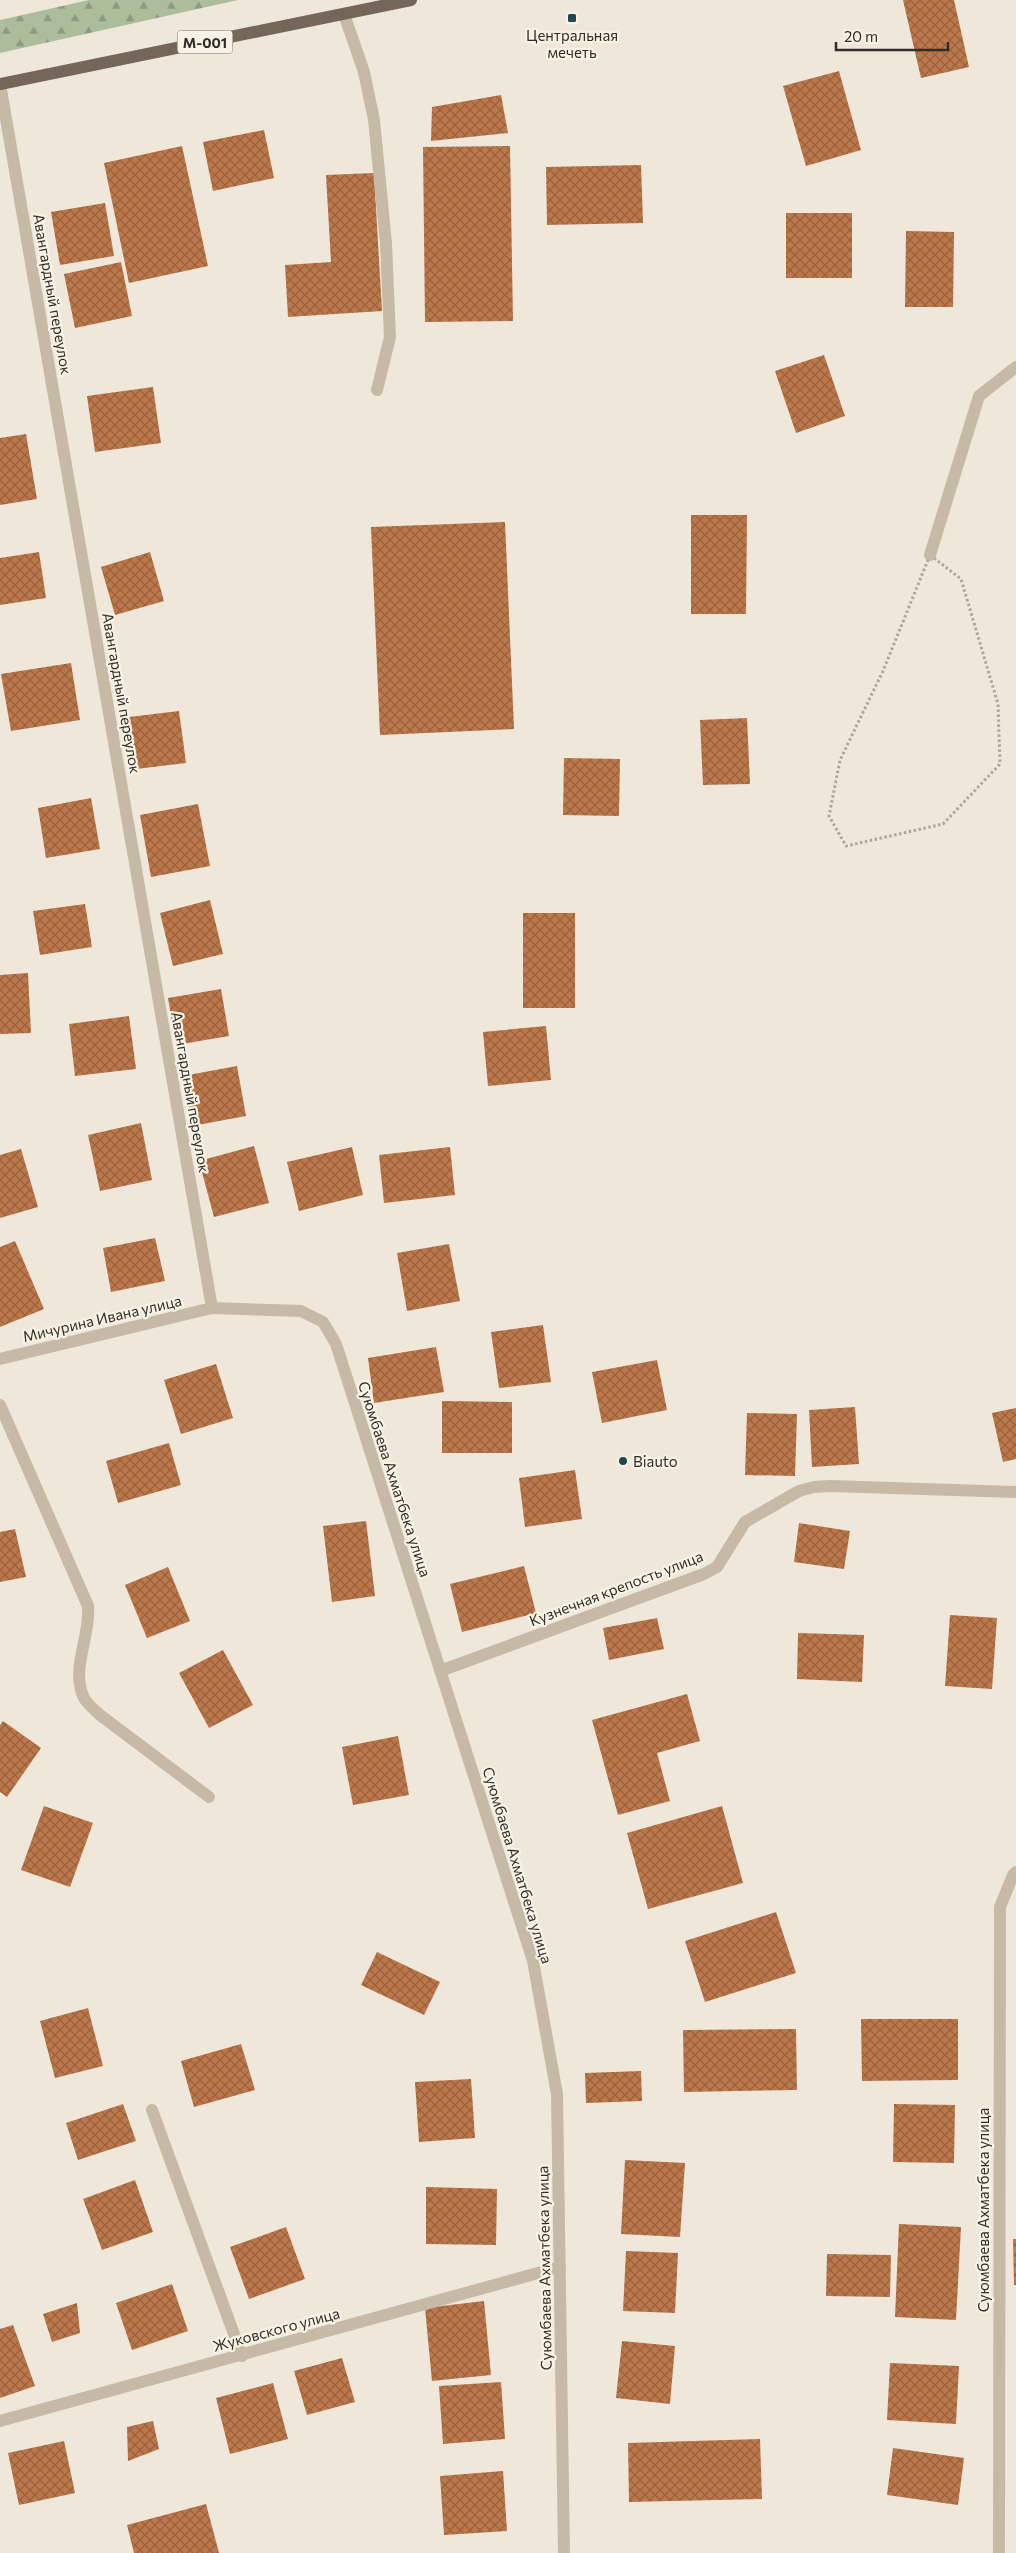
<svg xmlns="http://www.w3.org/2000/svg" width="1016" height="2553" viewBox="0 0 1016 2553" font-family="Commissioner,sans-serif">
<defs>
<pattern id="forest-firs" width="22" height="20" patternUnits="userSpaceOnUse" patternTransform="scale(1.25)"><rect width="22" height="20" fill="#adbd9c"/><path d="M5 1l3.5 6h-7zM16 11l3.5 6h-7z" fill="#8d9a7f"/></pattern>
<pattern id="building-cross-hatch" width="8" height="8" patternUnits="userSpaceOnUse" patternTransform="scale(1.25)"><rect width="8" height="8" fill="#bc774b"/><path d="M0 0l8 8M0 8l8-8" fill="none" stroke="#99623e"/></pattern>
</defs>
<rect width="100%" height="100%" fill="#efe8da"/>
<path fill="url(#forest-firs)" d="M89,0h149l-238,53v-33z"/>
<g fill="url(#building-cross-hatch)">
<path d="M903,0h51l15,67 -48,11z"/>
<path d="M839,71l22,79 -55,16 -23,-80z"/>
<path d="M501,95l7,38 -77,8 1,-34z"/>
<path d="M264,130l10,48 -61,13 -10,-49z"/>
<path d="M182,146l26,120 -79,17 -25,-120z"/>
<path d="M510,146l3,175 -88,1 -2,-175z"/>
<path d="M641,165l2,58 -96,2 -1,-58z"/>
<path d="M374,173l8,138 -94,6 -3,-52 46,-3 -5,-87z"/>
<path d="M105,203l9,53 -54,9 -9,-53z"/>
<rect x="786" y="213" width="66" height="65"/>
<path d="M906,231l48,1 -1,75h-48z"/>
<path d="M121,262l11,54 -57,12 -11,-54z"/>
<path d="M824,355l21,61 -49,17 -21,-62z"/>
<path d="M153,387l8,56 -66,9 -8,-56z"/>
<path d="M26,434l11,65 -37,6v-67z"/>
<path d="M691,515h56l-1,99h-55z"/>
<path d="M505,522l9,207 -134,6 -9,-208z"/>
<path d="M39,552l7,46 -46,7v-47z"/>
<path d="M150,552l14,49 -49,14 -14,-48z"/>
<path d="M71,663l9,57 -69,11 -10,-57z"/>
<path d="M179,711l7,52 -50,6 -7,-52z"/>
<path d="M747,718l3,66 -47,1 -3,-65z"/>
<path d="M564,758l56,1 -1,57 -56,-1z"/>
<path d="M91,798l9,51 -54,9 -8,-50z"/>
<path d="M198,804l12,62 -59,11 -11,-62z"/>
<path d="M210,900l13,54 -50,12 -13,-53z"/>
<path d="M85,904l7,43 -52,8 -7,-44z"/>
<rect x="523" y="913" width="52" height="95"/>
<path d="M28,973l3,60 -31,1v-59z"/>
<path d="M221,989l8,47 -53,9 -8,-47z"/>
<path d="M129,1016l7,53 -61,7 -6,-52z"/>
<path d="M546,1026l5,54 -63,6 -5,-54z"/>
<path d="M237,1066l9,50 -54,10 -9,-50z"/>
<path d="M141,1123l11,57 -52,11 -12,-56z"/>
<path d="M254,1146l15,57 -55,14 -15,-56z"/>
<path d="M352,1147l11,48 -64,16 -12,-49z"/>
<path d="M450,1147l5,48 -71,8 -5,-48z"/>
<path d="M21,1149l17,58 -38,11v-63z"/>
<path d="M155,1238l10,43 -54,11 -8,-44z"/>
<path d="M15,1241l29,68 -44,18v-80z"/>
<path d="M449,1244l11,57 -53,10 -10,-58z"/>
<path d="M543,1325l8,57 -52,6 -8,-56z"/>
<path d="M436,1347l8,45 -70,11 -6,-45z"/>
<path d="M657,1360l10,50 -65,13 -10,-51z"/>
<path d="M216,1364l17,54 -52,16 -17,-54z"/>
<path d="M442,1401l70,1v51h-70z"/>
<path d="M855,1407l4,57 -47,3 -3,-57z"/>
<path d="M1016,1408v51l-13,3 -11,-49z"/>
<path d="M747,1413l50,1 -2,62 -50,-1z"/>
<path d="M169,1443l12,42 -63,18 -12,-42z"/>
<path d="M575,1470l7,49 -57,8 -6,-49z"/>
<path d="M366,1521l9,75 -43,6 -9,-76z"/>
<path d="M799,1523l51,8 -6,38 -50,-7z"/>
<path d="M15,1529l11,48 -26,5v-50z"/>
<path d="M524,1566l12,47 -74,19 -12,-48z"/>
<path d="M168,1567l22,54 -43,17 -22,-53z"/>
<path d="M950,1615l47,3 -5,71 -47,-3z"/>
<path d="M657,1618l7,31 -55,11 -6,-32z"/>
<path d="M798,1633l66,2 -2,47 -65,-3z"/>
<path d="M223,1650l30,55 -44,23 -30,-55z"/>
<path d="M687,1694l13,47 -43,12 13,48 -52,14 -26,-95z"/>
<path d="M3,1721l38,27 -34,49 -7,-5v-67z"/>
<path d="M398,1736l11,59 -56,10 -11,-58z"/>
<path d="M44,1806l49,17 -23,64 -49,-17z"/>
<path d="M722,1806l21,77 -95,26 -21,-76z"/>
<path d="M776,1912l20,61 -91,29 -20,-61z"/>
<path d="M377,1952l63,30 -16,33 -63,-30z"/>
<path d="M88,2008l15,58 -48,12 -15,-57z"/>
<path d="M861,2019h97v61l-96,1z"/>
<path d="M796,2029l1,61 -113,2 -1,-62z"/>
<path d="M241,2044l14,46 -61,17 -13,-46z"/>
<path d="M641,2071l1,30 -56,2 -1,-30z"/>
<path d="M471,2079l4,59 -56,4 -4,-60z"/>
<path d="M123,2104l13,37 -58,19 -12,-37z"/>
<path d="M894,2104l61,1 -1,58 -61,-1z"/>
<path d="M625,2160l60,3 -5,74 -59,-3z"/>
<path d="M135,2180l18,52 -51,18 -19,-51z"/>
<path d="M426,2187l71,2 -1,56 -70,-1z"/>
<path d="M899,2224l62,3 -5,93 -61,-3z"/>
<path d="M286,2227l19,52 -56,20 -19,-52z"/>
<path d="M1013,2239h3v46h-2z"/>
<path d="M626,2251l52,2 -3,60 -52,-2z"/>
<path d="M827,2254l64,1 -1,42 -64,-1z"/>
<path d="M172,2284l16,47 -56,19 -16,-47z"/>
<path d="M484,2301l7,74 -59,6 -7,-73z"/>
<path d="M77,2303l3,30 -28,9 -9,-28z"/>
<path d="M13,2325l22,61 -35,12v-69z"/>
<path d="M622,2341l53,5 -5,58 -54,-6z"/>
<path d="M342,2358l13,44 -48,13 -13,-44z"/>
<path d="M890,2363l69,3 -3,58 -69,-4z"/>
<path d="M501,2382l4,57 -62,5 -4,-58z"/>
<path d="M273,2383l15,56 -58,15 -14,-56z"/>
<path d="M153,2421l6,28 -31,12 -1,-34z"/>
<path d="M760,2439l2,60 -133,3 -1,-59z"/>
<path d="M64,2441l11,52 -56,12 -11,-52z"/>
<path d="M893,2448l71,10 -6,47 -71,-10z"/>
<path d="M503,2471l4,60 -63,4 -4,-59z"/>
<path d="M206,2504l13,49h-85l-7,-28z"/>
</g>
<g fill="none" stroke-linecap="round" stroke-linejoin="round">
<path stroke="#b2a492" stroke-width="3" stroke-dasharray="2.5 2.5" stroke-linecap="butt" d="M930,555l31,24 37,125 2,60 -57,60 -97,22 -17,-30 11,-56 43,-89z"/>
<g stroke="#c6baa7" stroke-width="12">
<path d="M344,14l20,58 10,48 12,123 4,94 -13,53"/>
<path d="M0,84l212,1224"/>
<path d="M930,555l49,-159 37,-29"/>
<path d="M0,1359l212,-51 89,3 22,11 13,22 197,617 24,133 7,459"/>
<path d="M0,1405l88,201c3,30 -18,63 -4,92 3,6 11,12 16,17l109,82"/>
<path d="M440,1671l264,-97 13,-7 28,-45 54,-31 15,-4 16,-1 186,6"/>
<path d="M152,2110l90,246"/>
<path d="M0,2421l560,-154"/>
<path d="M999,2553l1,-646 13,-32 3,-3"/>
</g>
<path stroke="#746659" stroke-width="12" d="M0,84l411,-84"/>
</g>
<g fill="#204751" stroke="#f7f2e6" stroke-width="2">
<rect x="567" y="13" width="10" height="10" rx="2.5"/>
<circle cx="623" cy="1461" r="5"/>
</g>
<g text-anchor="middle" dominant-baseline="central" stroke-width="4.5" stroke-linejoin="round" paint-order="stroke">
<rect fill="#f7f2e6" stroke="#6e6860" stroke-width="1" x="177.5" y="30.5" width="55" height="23" rx="4"/>
<g font-size="14" font-weight="bold" fill="#332d27">
<text x="205" y="42">М-001</text>
</g>
<g font-size="15" fill="#332d27" stroke="#f7f2e6">
<text x="572" y="35">Центральная<tspan x="572" dy="17">мечеть</tspan></text>
<text x="633" y="1461" text-anchor="start">Biauto</text>
</g>
<g font-size="15" fill="#332d27" stroke="#f7f2e6">
<text transform="translate(53 294) rotate(80)">Авангардный переулок</text>
<text transform="translate(122 693) rotate(80)">Авангардный переулок</text>
<text transform="translate(191 1092) rotate(80)">Авангардный переулок</text>
<text transform="translate(102 1318) rotate(-13)">Мичурина Ивана улица</text>
<text transform="translate(395 1479) rotate(72)">Суюмбаева Ахматбека улица</text>
<text transform="translate(616 1588) rotate(-21)">Кузнечная крепость улица</text>
<text transform="translate(518 1865) rotate(73)">Суюмбаева Ахматбека улица</text>
<text transform="translate(983 2210) rotate(-90)">Суюмбаева Ахматбека улица</text>
<text transform="translate(544 2268) rotate(-91)">Суюмбаева Ахматбека улица</text>
<text transform="translate(276 2329) rotate(-15)">Жуковского улица</text>
</g>
</g>
<path d="M836 42v8h112v-8" fill="none" stroke="#332d27" stroke-width="2.5"/>
<text x="844" y="42" font-size="15" fill="#332d27" stroke="#f7f2e6" stroke-width="4" paint-order="stroke">20 m</text>
</svg>
